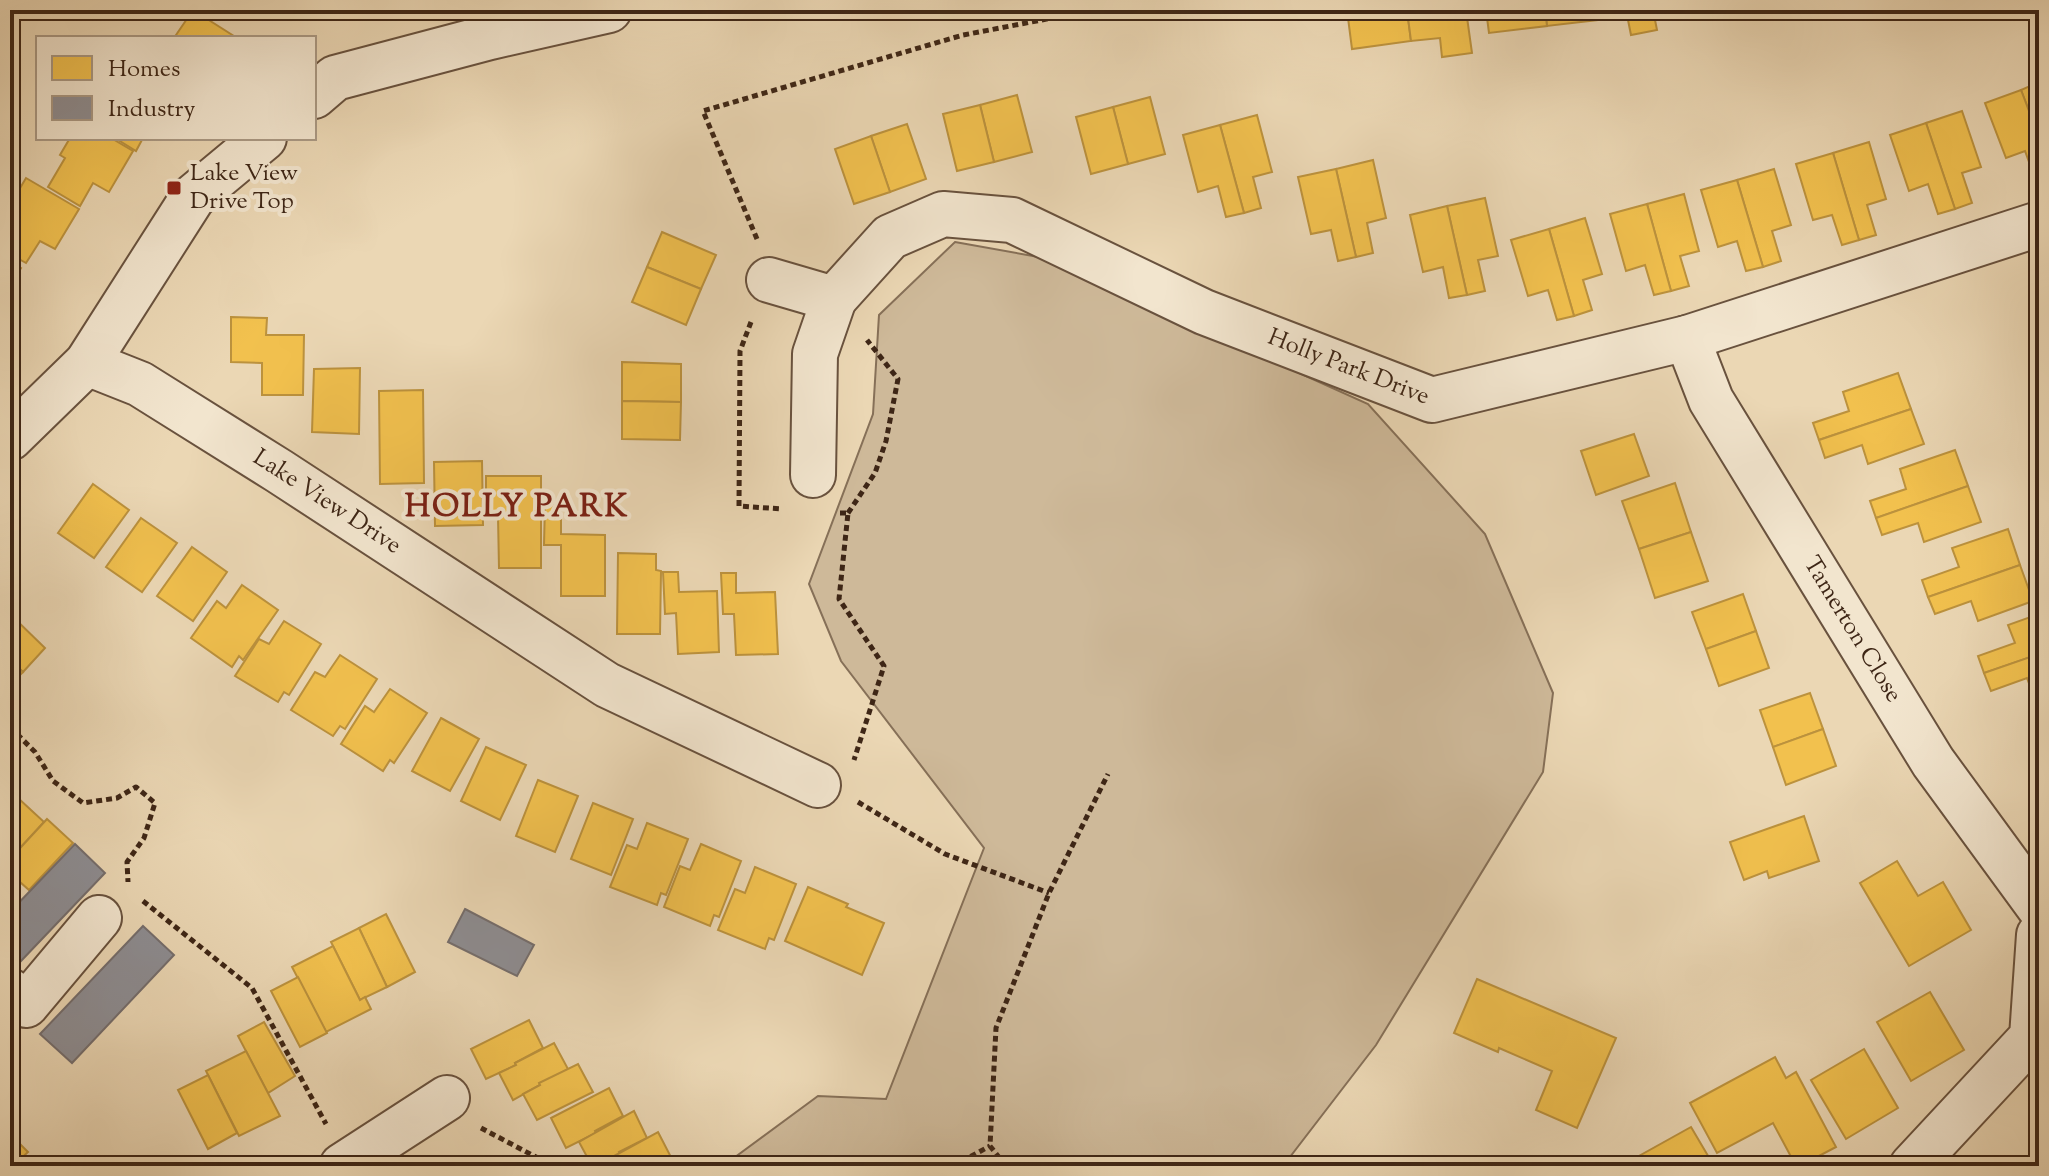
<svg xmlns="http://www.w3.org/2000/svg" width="2049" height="1176" viewBox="0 0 2049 1176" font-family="'Sorts Mill Goudy',serif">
<rect width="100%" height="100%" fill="#ebd7b4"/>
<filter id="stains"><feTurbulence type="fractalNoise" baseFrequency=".0025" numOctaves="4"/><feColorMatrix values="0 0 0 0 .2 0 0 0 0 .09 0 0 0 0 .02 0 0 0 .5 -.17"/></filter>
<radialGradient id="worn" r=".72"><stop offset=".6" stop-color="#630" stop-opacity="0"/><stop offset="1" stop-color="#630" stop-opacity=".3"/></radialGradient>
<path fill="#ceb999" stroke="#867058" stroke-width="2" d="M955,242l89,16 324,146 117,130 68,159 -10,79 -167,273 -93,121h-560l95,-70 68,3 98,-251 -143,-187 -32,-77 64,-170 6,-99z"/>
<g fill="#f2c14e" stroke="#bc923d" stroke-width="2">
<path d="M193,10l44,28h-63z"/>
<path d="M1347,10h60l4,31 -59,8z"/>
<path d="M1407,10h59l6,43 -30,4 -2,-19 -29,3z"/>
<path d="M1486,10h60l1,16 -58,7z"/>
<path d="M1546,10h59l1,9 -59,7z"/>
<path d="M1626,10h27l4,20 -26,5z"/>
<path d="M2039,82v55l-18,-47z"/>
<path d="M2021,90l18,47v43l-3,1 -11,-30 -19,7 -21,-55z"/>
<path d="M1017,95l15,57 -38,10 -14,-57z"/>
<path d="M1150,97l15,57 -37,10 -15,-57z"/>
<path d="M980,105l14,57 -37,9 -14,-57z"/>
<path d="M1113,107l15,57 -37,10 -15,-57z"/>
<path d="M1962,111l19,56 -19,6 10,30 -17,6 -29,-86z"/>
<path d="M1257,115l15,57 -19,5 8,31 -17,5 -24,-88z"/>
<path d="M1926,123l29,86 -17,5 -10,-30 -19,7 -19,-56z"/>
<path d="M907,124l19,55 -36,13 -19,-56z"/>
<path d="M1220,125l24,88 -18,4 -8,-31 -20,6 -15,-57z"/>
<path d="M871,136l19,56 -36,12 -19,-55z"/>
<path d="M70,138h41l22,13 -24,41 -16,-9 -13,23 -32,-19 17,-29 -5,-3z"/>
<path d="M115,138h28l-7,13z"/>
<path d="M1869,142l17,57 -19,6 9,30 -17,5 -26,-87z"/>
<path d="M1833,153l26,87 -17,5 -10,-30 -19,5 -17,-56z"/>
<path d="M1373,160l13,58 -19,5 6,30 -17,4 -20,-88z"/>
<path d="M1336,169l20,88 -18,4 -7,-31 -20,4 -13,-57z"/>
<path d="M1774,169l17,56 -19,6 9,30 -18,6 -26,-87z"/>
<path d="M26,178l53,31 -24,40 -15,-8 -14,22 -16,-9v-49z"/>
<path d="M1737,180l26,87 -17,4 -9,-30 -19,6 -17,-57z"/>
<path d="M1684,194l15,57 -19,5 9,30 -18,5 -24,-87z"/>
<path d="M1485,198l13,58 -20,4 7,31 -18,4 -20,-89z"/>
<path d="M1647,204l24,87 -17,4 -9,-30 -19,6 -16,-57z"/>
<path d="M1447,206l20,89 -18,3 -6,-31 -20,5 -13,-57z"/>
<path d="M1585,218l17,56 -19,6 9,30 -18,6 -25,-87z"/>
<path d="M1549,229l25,87 -17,4 -9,-30 -20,6 -17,-56z"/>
<path d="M662,232l54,23 -15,34 -54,-22z"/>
<path d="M10,261l11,7 -11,18z"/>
<path d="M647,267l54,22 -15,36 -54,-23z"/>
<path d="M231,317l36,1 -1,17h38l-1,60h-41v-32l-31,-1z"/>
<path d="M622,362l59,2v38l-59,-1z"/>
<path d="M360,368l-1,66 -47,-2 2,-63z"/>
<path d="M1898,373l13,36 -92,31 -6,-17 36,-12 -6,-19z"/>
<path d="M423,390l1,93 -44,1 -1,-93z"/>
<path d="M622,401l59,1 -1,38 -58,-1z"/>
<path d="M1911,409l13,35 -56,20 -6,-19 -37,13 -6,-18z"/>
<path d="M1634,434l15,42 -53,19 -15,-44z"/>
<path d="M1955,450l13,36 -92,32 -6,-17 36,-12 -6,-20z"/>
<path d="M482,461l1,64 -48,1 -1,-64z"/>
<path d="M486,476h55v92h-42l-1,-51h-12z"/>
<path d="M1675,483l16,49 -52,17 -17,-48z"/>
<path d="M93,484l36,26 -35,48 -36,-25z"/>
<path d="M1968,486l13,36 -57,20 -6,-19 -36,12 -6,-17z"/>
<path d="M545,504h16v30l44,1v61h-44v-51h-17z"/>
<path d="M141,518l36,25 -35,49 -36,-25z"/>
<path d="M2008,529l12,36 -92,32 -6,-17 37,-13 -7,-19z"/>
<path d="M1691,532l17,49 -53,17 -16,-49z"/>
<path d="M192,547l35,25 -34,49 -36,-25z"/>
<path d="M618,553l38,1v16l5,1 -1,63h-43z"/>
<path d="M2020,565l13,36 -55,20 -7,-20 -36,13 -7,-17z"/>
<path d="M663,572h15l1,20 38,-1 2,61 -41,2 -2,-41 -11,1z"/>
<path d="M721,573h15v20l39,-1 3,62 -42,1 -2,-41h-11z"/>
<path d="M242,585l36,25 -35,50 -4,-4 -7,11 -41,-29 26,-37 9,7z"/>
<path d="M1743,594l13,37 -50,18 -14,-37z"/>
<path d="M10,614l35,34 -22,24 -13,-12z"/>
<path d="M2039,614v40l-55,19 -6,-17 37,-13 -7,-18z"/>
<path d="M284,621l37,23 -32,51 -5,-3 -6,10 -43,-26 24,-37 10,5z"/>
<path d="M1756,631l13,37 -50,18 -13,-37z"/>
<path d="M2039,654v41l-5,2 -7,-19 -36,13 -7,-18z"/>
<path d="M340,655l37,24 -32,50 -5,-3 -7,10 -42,-26 24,-38 10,5z"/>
<path d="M10,660l13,12 -13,13z"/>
<path d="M390,689l37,24 -33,50 -4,-3 -7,11 -42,-27 24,-38 9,6z"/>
<path d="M1810,693l13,36 -50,18 -13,-37z"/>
<path d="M441,718l38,21 -29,52 -38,-20z"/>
<path d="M1823,729l13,37 -50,19 -13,-38z"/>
<path d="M486,747l40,18 -26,55 -39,-19z"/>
<path d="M538,780l40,16 -23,56 -39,-16z"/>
<path d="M18,798l26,24 -34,37v-52z"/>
<path d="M593,803l40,16 -22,56 -40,-16z"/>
<path d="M1804,816l15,45 -50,17 -2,-7 -23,9 -14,-38z"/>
<path d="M47,819l26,24 -44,47 -19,-17v-14z"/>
<path d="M647,823l41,16 -22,56 -5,-2 -4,12 -47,-18 17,-42 10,4z"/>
<path d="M701,844l40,17 -22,56 -5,-2 -4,11 -46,-19 16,-41 10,4z"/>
<path d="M1897,861l21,35 25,-14 28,48 -62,36 -49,-83z"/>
<path d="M755,867l41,17 -22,56 -5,-2 -4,11 -47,-19 17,-41 10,4z"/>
<path d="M808,887l40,17 -2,3 38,16 -22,52 -77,-34z"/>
<path d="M386,914l29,58 -28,15 -28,-59z"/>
<path d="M359,928l28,59 -27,13 -29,-58z"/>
<path d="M333,946l27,54 5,-3 6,12 -45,23 -34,-65z"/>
<path d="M298,977l29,56 -27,14 -29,-56z"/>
<path d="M1477,979l139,59 -39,90 -41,-18 16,-39 -53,-23 -1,4 -44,-19z"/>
<path d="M1930,992l34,58 -53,31 -34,-59z"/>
<path d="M529,1020l14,28 -28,15 1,2 -30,14 -15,-30z"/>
<path d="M264,1022l31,54 -27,17 -30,-57z"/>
<path d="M554,1043l14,26 -55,31 -14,-27 17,-8 -1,-2z"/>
<path d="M1864,1049l34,59 -52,31 -35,-59z"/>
<path d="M246,1051l34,65 -41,20 -33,-65z"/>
<path d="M1775,1057l11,21 10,-6 40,75 -36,19h-4l-23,-43 -56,30 -27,-50z"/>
<path d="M578,1064l15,28 -56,28 -14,-26 17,-9 -1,-2z"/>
<path d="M208,1075l29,58 -29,16 -30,-59z"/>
<path d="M609,1088l14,28 -28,15 1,2 -30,15 -15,-30z"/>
<path d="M634,1111l13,27 -28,14 1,2 -24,12h-4l-13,-24z"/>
<path d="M1691,1127l23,39h-93z"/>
<path d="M658,1132l15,29 -10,5h-58l-2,-4z"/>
<path d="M10,1134l18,18 -15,14h-3z"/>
</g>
<g fill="#8d8d92" stroke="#756e6d" stroke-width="2">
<path d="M75,844l30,29 -85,89 -10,-9v-41z"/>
<path d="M465,909l69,36 -17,31 -69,-34z"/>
<path d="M143,926l31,29 -102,108 -32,-29z"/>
</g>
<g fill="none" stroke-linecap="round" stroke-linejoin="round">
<g stroke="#69523e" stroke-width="48">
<g id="minor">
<path d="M314,96l21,-18 155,-41 119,-27"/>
<path id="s1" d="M769,280l65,19 56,-62 53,-23 69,6 192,92 228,88 255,-62 352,-114"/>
<path id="s2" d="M1687,338l24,62 222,362 106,145"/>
<path id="s3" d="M87,363l53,21 139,87 328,214 211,100"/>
<path d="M10,438l77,-75 106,-166 71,-59"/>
<path d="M813,475l2,-121 19,-55"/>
<path d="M10,991l16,14 73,-87"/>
<path d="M342,1166l105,-68"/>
<path d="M1912,1166l120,-129 7,-102"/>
</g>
</g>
<g stroke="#3e2616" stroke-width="5" stroke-dasharray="6 4" stroke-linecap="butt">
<path d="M757,239l-54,-128 260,-76 131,-25"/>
<path d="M751,322l-11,29 -1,155 43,3"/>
<path d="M840,513h8l-9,86 45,67 -30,94"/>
<path d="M848,513l27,-40 11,-32 12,-62 -31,-39"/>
<path d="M10,727l25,25 18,29 30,22 34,-5 19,-11 19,16 -11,35 -17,24 1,20"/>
<path d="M858,802l87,52 104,39"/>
<path d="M143,901l109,87 74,136"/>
<path d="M481,1128l72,38"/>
<path d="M953,1166l37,-20"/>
<path d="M1006,1166l-16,-20 6,-118 53,-135 59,-119"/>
</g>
<use href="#minor" stroke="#f2e5ce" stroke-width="44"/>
</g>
<rect fill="#8f2418" stroke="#f2e5ce" stroke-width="3" x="166" y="180" width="16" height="16" rx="4"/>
<g text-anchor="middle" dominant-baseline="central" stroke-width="8" stroke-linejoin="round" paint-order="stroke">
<g font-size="24" fill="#3e2616" stroke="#f2e5ce" text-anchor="start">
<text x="190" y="174">Lake View<tspan x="190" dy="28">Drive Top</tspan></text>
</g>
<g font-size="24" fill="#3e2616" stroke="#f2e5ce">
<text stroke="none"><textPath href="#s1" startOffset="646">Holly Park Drive</textPath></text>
<text stroke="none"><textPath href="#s3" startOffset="278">Lake View Drive</textPath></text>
<text stroke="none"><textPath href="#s2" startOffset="336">Tamerton Close</textPath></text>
</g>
<g font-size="32" font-weight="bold" letter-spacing="2" fill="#7a1f14" stroke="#f2e5ce">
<text x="517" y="508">HOLLY PARK</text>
</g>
</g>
<rect width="2049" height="1176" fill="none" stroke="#ebd7b4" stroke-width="40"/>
<rect x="12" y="12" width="2025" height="1152" fill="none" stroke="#3e2616" stroke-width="4"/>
<rect x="20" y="20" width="2009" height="1136" fill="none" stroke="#3e2616" stroke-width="2"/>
<rect x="36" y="36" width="280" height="104" fill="#f2e5ce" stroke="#aa9984" stroke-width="2"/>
<rect x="52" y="56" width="40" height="24" fill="#f2c14e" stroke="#aa9984" stroke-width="2"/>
<text x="108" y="76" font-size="24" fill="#3e2616">Homes</text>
<rect x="52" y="96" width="40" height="24" fill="#8d8d92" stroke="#aa9984" stroke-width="2"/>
<text x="108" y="116" font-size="24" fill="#3e2616">Industry</text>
<rect width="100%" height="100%" filter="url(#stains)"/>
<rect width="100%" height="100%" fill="url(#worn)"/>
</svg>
